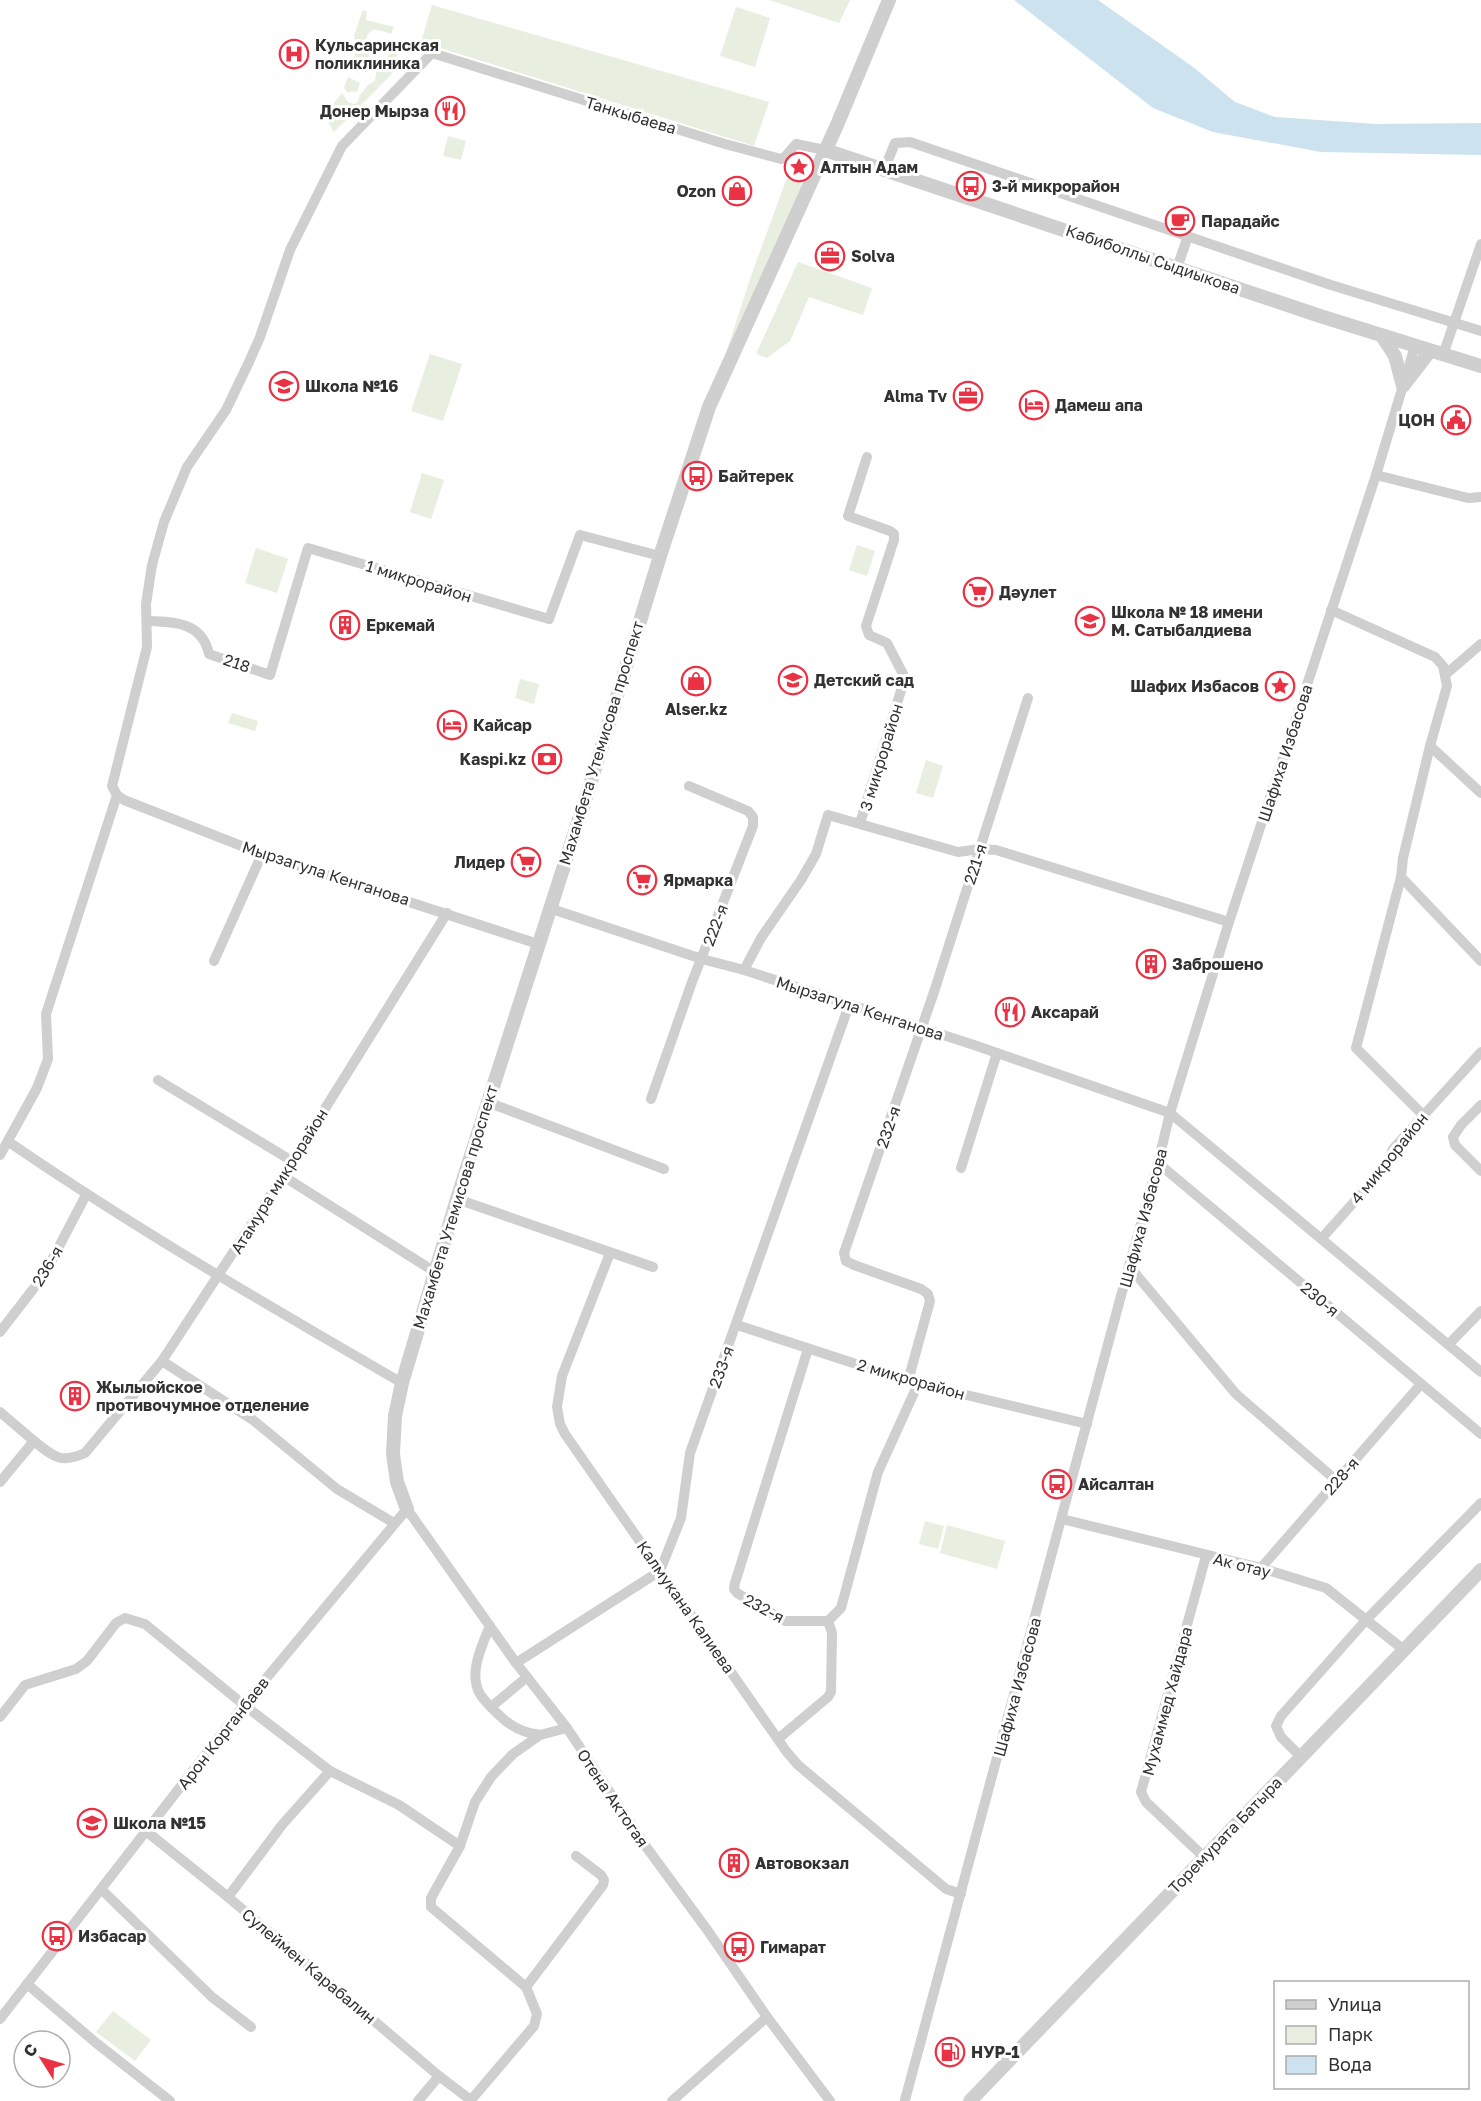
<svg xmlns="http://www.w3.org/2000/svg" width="1481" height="2101" viewBox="0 0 1481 2101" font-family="'Golos Text',sans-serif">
<rect width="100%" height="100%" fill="#fff"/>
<g fill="#e8eee0">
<path d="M769,0h81l-11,23z"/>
<path d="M432,5l337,97 -15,44 -333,-104z"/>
<path d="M736,7l34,11 -15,49 -35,-11z"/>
<path d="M364,10l3,2 -1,8 28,7 -3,7c-11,-3 -21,-10 -25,6l-9,6 -3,-10 8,-24z"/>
<path d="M370,45l2,2 -6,17 -5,3 -9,-3 4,-13z"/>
<path d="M393,49l5,2 -7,24 -57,57 -6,-11 6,-18 8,-10 6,9 5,2 4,-1 3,-8 8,-10 7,-4 1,-8z"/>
<path d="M348,77l12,6 -3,9 -5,-1 -4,2 -4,-5z"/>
<path d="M448,136l18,5 -5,19 -18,-4z"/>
<path d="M788,175l17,6 -83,184 29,-89z"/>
<path d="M798,262l74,26 -9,27 -54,-18 -19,44 -23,17 -11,-4z"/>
<path d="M430,354l32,10 -19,57 -32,-10z"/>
<path d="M422,473l22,7 -13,39 -21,-7z"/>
<path d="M857,545l18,6 -8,25 -18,-6z"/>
<path d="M256,548l32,11 -11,34 -32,-10z"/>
<path d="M520,679l19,5 -5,20 -19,-6z"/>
<path d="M232,713l26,8 -3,10 -27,-8z"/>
<path d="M926,760l17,6 -10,32 -17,-5z"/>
<path d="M925,1521l19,5 -6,23 -19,-5z"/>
<path d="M947,1525l58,16 -8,28 -57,-16z"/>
<path d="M113,2011l38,29 -16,21 -39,-29z"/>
</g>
<path fill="#cce2ee" d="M1014,0h84l95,67 42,35 40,15 101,7 105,-1v32l-160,-3 -108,-20 -60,-24z"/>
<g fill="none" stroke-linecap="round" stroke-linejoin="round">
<g stroke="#cfcfcf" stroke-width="10">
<path d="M884,170l11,-27 15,-1 421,143 150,46"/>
<path d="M1177,268l11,-32"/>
<path d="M1443,355l38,-111"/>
<path d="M1376,475l92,23 13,-1"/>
<path d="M1331,610l104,47 8,9 4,20 -17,60 -27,112 -2,19 80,84"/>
<path d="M147,621c28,1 55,1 62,33l61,21 38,-127 241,71 31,-84 80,21"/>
<path d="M1446,674l35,-30"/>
<path d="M1430,746l51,47"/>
<path d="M860,823l43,-139v-10l-16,-31 -18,-8 -3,-9 28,-86v-6l-4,-3 -42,-15 19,-59"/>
<path d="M1401,877l-45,171 67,67"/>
<path d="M549,908l153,51 42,11 230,75 196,68 311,259"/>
<path d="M538,944l-276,-90 -138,-54 -7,-5 -5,-9 35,-139 -1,-43 6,-39 12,-43 23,-55 39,-57 23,-48 11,-25 30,-87 52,-104 90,-93 293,91 56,15 4,-2 11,-13 29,6"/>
<path d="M214,961l48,-107"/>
<path d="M744,970l17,-32 40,-58 15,-26 12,-39 130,37 22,-3 16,1 233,72"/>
<path d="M158,1080l134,81"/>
<path d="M651,1099l41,-117 61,-156v-9l-5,-6 -59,-25"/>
<path d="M487,1102l177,67"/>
<path d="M1481,1105l-20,20 -8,12 2,8 26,26"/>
<path d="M9,1142c127,87 260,164 393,241"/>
<path d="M0,1155l37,-67 11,-29 -2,-45 71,-219"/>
<path d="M1158,1163l323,271"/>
<path d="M961,1168l36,-115"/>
<path d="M283,1176l152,96"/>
<path d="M457,1199l196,68"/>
<path d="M1322,1238l65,-73 6,-16 88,-97"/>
<path d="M610,1253l-48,123 -5,31 3,17 5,10 221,317 12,14 148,124 15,5"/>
<path d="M1129,1266l107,128 101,87"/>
<path d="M737,1325l171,56 179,43"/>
<path d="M0,1332l44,-57 42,-80"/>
<path d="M1449,1344l32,-33"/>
<path d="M808,1349l-73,234 -1,6 3,4 48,28h43l13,-13 37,-136 40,-88"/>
<path d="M162,1361l91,59 84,69 57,34"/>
<path d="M908,1381l22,-80 -2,-7 -7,-5 -67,-24 -8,-4 -2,-8 90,-261 94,-294"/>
<path d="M0,1412l34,29"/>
<path d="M0,1482l34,-41c20,16 26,23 51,12l77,-92 121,-185 164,-263"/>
<path d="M1062,1519l199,49 65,20 78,62"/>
<path d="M1261,1568l160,-184"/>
<path d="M490,1626c-8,19 -22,48 -10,68 4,7 12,14 19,21 12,12 24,18 41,20"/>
<path d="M516,1663l144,-92 21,-53 9,-65 159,-448"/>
<path d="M491,1707l36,-30"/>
<path d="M0,1717l25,-32 51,-16 11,-8 29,-38 9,-5 20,6 99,81 86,66 69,34 61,41"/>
<path d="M778,1739l50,-42 3,-5 1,-59 -4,-12"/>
<path d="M1301,1757l-20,-20 -5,-11 5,-10 85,-96 115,-117"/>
<path d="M146,1831l82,66 211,179 33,25"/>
<path d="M1204,1857l-58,-55 -5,-10 65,-236"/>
<path d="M102,1890l110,107 39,30"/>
<path d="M228,1897l54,-72 48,-54"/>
<path d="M27,1984l68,58 75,59"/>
<path d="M526,1987l77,-102 1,-5 -3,-5 -25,-19"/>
<path d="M0,2019l244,-314 163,-196 109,154 51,65 80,120 61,83 59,86 63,84"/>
<path d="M471,2100l63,-74 3,-12 -11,-27 -95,-80v-9l29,-52 15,-44 16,-25 22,-23 27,-19 27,-7"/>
<path d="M905,2100l224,-834 29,-103 12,-50 59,-191 147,-447 39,-129"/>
<path d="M418,2101l21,-25"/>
<path d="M672,2101l95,-84"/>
</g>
<g stroke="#cfcfcf" stroke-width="14">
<path d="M825,150l495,166 161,50"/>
<path d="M1382,336l13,20 8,30 27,-35"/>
<path d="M407,1509l-10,-27 -4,-28 2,-38 7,-33 55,-184 132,-411 71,-232 49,-149 128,-282 52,-125"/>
<path d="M970,2101l511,-531"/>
</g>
</g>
<defs>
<g id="hospital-ring" transform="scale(1.5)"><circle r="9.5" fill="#fff" stroke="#ea3245" stroke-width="1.5"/><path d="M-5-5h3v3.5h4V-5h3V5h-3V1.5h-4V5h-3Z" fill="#ea3245"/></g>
<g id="restaurant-ring" transform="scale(1.5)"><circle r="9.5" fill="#fff" stroke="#ea3245" stroke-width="1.5"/><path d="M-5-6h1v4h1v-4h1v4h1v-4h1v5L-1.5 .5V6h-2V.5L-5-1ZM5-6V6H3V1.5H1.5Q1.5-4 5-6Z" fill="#ea3245"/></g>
<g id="sight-ring" transform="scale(1.5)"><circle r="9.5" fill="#fff" stroke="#ea3245" stroke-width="1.5"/><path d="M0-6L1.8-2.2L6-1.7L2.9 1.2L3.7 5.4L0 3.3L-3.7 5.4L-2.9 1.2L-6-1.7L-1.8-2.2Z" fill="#ea3245"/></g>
<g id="bus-ring" transform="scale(1.5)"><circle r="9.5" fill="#fff" stroke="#ea3245" stroke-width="1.5"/><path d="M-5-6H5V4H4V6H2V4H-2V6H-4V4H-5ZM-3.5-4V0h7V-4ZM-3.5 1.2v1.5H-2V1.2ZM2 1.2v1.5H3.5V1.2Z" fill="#ea3245"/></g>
<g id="shop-ring" transform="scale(1.5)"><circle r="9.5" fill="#fff" stroke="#ea3245" stroke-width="1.5"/><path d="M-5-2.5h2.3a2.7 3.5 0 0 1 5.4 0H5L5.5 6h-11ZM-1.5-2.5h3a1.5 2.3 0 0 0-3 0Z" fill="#ea3245"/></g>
<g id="cafe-ring" transform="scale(1.5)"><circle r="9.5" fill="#fff" stroke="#ea3245" stroke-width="1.5"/><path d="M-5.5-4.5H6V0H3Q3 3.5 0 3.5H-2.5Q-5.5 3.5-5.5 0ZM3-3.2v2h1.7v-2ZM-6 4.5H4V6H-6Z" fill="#ea3245"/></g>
<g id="office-ring" transform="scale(1.5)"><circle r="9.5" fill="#fff" stroke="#ea3245" stroke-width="1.5"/><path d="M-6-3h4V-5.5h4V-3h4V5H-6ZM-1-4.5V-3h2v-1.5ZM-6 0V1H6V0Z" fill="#ea3245"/></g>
<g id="school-ring" transform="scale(1.5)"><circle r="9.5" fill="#fff" stroke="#ea3245" stroke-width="1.5"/><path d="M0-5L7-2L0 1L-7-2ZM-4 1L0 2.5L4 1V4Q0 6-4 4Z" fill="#ea3245"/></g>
<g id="hotel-ring" transform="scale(1.5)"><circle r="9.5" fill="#fff" stroke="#ea3245" stroke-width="1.5"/><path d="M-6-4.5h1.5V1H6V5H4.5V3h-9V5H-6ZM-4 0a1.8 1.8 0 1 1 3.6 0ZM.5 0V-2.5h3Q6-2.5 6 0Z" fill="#ea3245"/></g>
<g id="civic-ring" transform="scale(1.5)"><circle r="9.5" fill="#fff" stroke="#ea3245" stroke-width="1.5"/><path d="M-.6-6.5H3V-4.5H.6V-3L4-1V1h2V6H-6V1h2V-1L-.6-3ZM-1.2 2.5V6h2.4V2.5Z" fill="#ea3245"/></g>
<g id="supermarket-ring" transform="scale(1.5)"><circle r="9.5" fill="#fff" stroke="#ea3245" stroke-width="1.5"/><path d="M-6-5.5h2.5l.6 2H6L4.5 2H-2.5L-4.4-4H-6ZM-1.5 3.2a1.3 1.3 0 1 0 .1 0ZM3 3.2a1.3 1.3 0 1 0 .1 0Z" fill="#ea3245"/></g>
<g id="building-ring" transform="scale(1.5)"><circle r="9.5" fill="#fff" stroke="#ea3245" stroke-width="1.5"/><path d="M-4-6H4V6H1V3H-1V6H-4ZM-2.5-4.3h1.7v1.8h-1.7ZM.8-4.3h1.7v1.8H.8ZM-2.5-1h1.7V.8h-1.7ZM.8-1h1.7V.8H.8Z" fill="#ea3245"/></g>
<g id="bank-ring" transform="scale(1.5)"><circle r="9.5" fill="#fff" stroke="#ea3245" stroke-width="1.5"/><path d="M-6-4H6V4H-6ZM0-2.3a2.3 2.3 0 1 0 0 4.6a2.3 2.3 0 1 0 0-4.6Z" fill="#ea3245"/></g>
<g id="fuel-ring" transform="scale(1.5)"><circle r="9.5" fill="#fff" stroke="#ea3245" stroke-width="1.5"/><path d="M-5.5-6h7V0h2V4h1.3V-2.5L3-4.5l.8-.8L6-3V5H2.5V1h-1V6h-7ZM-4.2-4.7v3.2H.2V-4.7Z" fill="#ea3245"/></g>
</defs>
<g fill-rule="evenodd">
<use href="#hospital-ring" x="294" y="54"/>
<use href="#restaurant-ring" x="450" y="111"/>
<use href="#sight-ring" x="799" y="167"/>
<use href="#bus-ring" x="971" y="186"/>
<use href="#shop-ring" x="737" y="191"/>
<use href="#cafe-ring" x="1180" y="221"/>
<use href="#office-ring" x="830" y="256"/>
<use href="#school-ring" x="284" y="386"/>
<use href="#office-ring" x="968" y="396"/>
<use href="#hotel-ring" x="1034" y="405"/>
<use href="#civic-ring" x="1456" y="420"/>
<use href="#bus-ring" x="697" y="476"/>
<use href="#supermarket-ring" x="978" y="592"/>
<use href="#school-ring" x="1090" y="621"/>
<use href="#building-ring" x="345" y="625"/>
<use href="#school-ring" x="793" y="680"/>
<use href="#shop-ring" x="696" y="681"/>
<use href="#sight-ring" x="1280" y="686"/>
<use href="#hotel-ring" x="452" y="725"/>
<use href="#bank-ring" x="547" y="759"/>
<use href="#supermarket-ring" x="526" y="862"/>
<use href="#supermarket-ring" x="642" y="880"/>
<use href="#building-ring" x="1151" y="964"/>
<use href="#restaurant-ring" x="1010" y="1012"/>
<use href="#building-ring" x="75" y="1396"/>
<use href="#bus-ring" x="1057" y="1484"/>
<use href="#school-ring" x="92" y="1823"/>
<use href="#building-ring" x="734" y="1863"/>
<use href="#bus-ring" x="57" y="1936"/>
<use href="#bus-ring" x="739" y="1947"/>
<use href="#fuel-ring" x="950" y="2052"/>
</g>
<g text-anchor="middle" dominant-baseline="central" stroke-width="6" stroke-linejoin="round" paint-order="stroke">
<g font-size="16" font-weight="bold" fill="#323232" stroke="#fff" text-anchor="start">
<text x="315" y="45">Кульсаринская<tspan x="315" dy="18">поликлиника</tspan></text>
<text x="429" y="111" text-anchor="end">Донер Мырза</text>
<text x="820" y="167">Алтын Адам</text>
<text x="992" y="186">3-й микрорайон</text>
<text x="716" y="191" text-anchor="end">Ozon</text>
<text x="1201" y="221">Парадайс</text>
<text x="851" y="256">Solva</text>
<text x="305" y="386">Школа №16</text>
<text x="947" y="396" text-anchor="end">Alma Tv</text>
<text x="1055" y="405">Дамеш апа</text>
<text x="1435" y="420" text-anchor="end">ЦОН</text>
<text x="718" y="476">Байтерек</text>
<text x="999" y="592">Дәулет</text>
<text x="1111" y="612">Школа № 18 имени<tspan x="1111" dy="18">М. Сатыбалдиева</tspan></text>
<text x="366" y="625">Еркемай</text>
<text x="814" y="680">Детский сад</text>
<text x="1259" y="686" text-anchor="end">Шафих Избасов</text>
<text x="696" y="709" text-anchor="middle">Alser.kz</text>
<text x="473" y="725">Кайсар</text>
<text x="526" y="759" text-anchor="end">Kaspi.kz</text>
<text x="505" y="862" text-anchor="end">Лидер</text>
<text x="663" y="880">Ярмарка</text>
<text x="1172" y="964">Заброшено</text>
<text x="1031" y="1012">Аксарай</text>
<text x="96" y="1387">Жылыойское<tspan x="96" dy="18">противочумное отделение</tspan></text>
<text x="1078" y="1484">Айсалтан</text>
<text x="113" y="1823">Школа №15</text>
<text x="755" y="1863">Автовокзал</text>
<text x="78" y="1936">Избасар</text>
<text x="760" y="1947">Гимарат</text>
<text x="971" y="2052">НУР-1</text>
</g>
<g font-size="16" fill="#323232" stroke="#fff">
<text transform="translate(631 115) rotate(17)">Танкыбаева</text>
<text transform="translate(1153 259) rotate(19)">Кабиболлы Сыдиыкова</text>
<text transform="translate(419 581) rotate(17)">1 микрорайон</text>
<text transform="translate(237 663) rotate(19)">218</text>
<text transform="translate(601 743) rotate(-73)">Махамбета Утемисова проспект</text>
<text transform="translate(1285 753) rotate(-72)">Шафиха Избасова</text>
<text transform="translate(881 757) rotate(-73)">3 микрорайон</text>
<text transform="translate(975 864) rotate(-72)">221-я</text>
<text transform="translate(326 873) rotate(18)">Мырзагула Кенганова</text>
<text transform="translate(715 925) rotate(-69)">222-я</text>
<text transform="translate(860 1008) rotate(18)">Мырзагула Кенганова</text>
<text transform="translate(888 1127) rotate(-71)">232-я</text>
<text transform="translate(1389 1158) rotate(-51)">4 микрорайон</text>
<text transform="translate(279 1181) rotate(-58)">Атамура микрорайон</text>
<text transform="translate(455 1207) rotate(-73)">Махамбета Утемисова проспект</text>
<text transform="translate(1143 1218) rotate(-75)">Шафиха Избасова</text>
<text transform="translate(47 1266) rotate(-59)">236-я</text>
<text transform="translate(1320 1299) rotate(40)">230-я</text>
<text transform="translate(721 1367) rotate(-70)">233-я</text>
<text transform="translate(911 1379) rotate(16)">2 микрорайон</text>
<text transform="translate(1341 1476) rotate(-49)">228-я</text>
<text transform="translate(1242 1565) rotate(14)">Ак отау</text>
<text transform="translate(686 1607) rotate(55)">Калмукана Калиева</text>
<text transform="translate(764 1608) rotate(28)">232-я</text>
<text transform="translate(1017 1687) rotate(-75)">Шафиха Избасова</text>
<text transform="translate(1167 1701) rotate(-75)">Мухаммед Хайдара</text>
<text transform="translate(223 1733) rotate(-52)">Арон Корганбаев</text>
<text transform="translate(613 1798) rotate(56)">Отена Актогая</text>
<text transform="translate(1225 1835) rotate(-46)">Торемурата Батыра</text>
<text transform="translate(309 1966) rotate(40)">Сулеймен Карабалин</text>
</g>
</g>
<rect x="1274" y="1981" width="195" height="108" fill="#ffffff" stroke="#adadad" stroke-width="1.5"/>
<rect x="1286" y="2000" width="30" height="9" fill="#cfcfcf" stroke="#adadad" stroke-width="1.5"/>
<text x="1328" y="2011" font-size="18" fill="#323232">Улица</text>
<rect x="1286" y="2026" width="30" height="18" fill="#e8eee0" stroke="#adadad" stroke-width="1.5"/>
<text x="1328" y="2041" font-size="18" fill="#323232">Парк</text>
<rect x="1286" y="2056" width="30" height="18" fill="#cce2ee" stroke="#adadad" stroke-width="1.5"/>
<text x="1328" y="2071" font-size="18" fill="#323232">Вода</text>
<g transform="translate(42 2059) rotate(307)"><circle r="28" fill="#ffffff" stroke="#adadad" stroke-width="1.5"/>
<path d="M0-4.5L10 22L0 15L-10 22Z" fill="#ea3245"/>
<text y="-9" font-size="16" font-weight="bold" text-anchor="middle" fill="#323232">С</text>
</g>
</svg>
